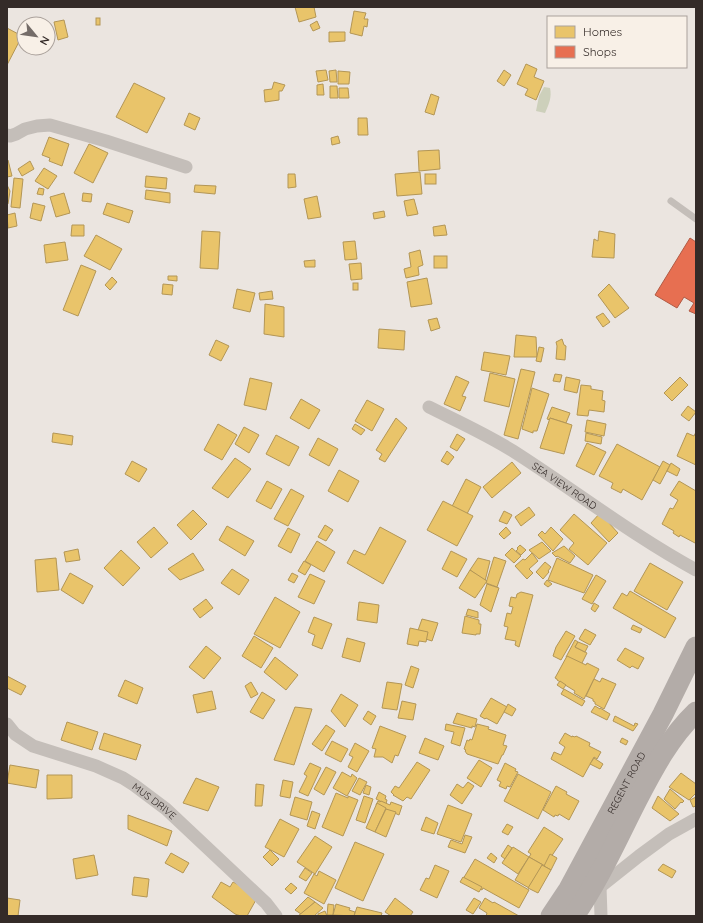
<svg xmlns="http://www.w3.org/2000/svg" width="703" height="923" viewBox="0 0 703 923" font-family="Quicksand,sans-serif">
<rect width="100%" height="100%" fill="#ebe5e0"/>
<path fill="#cdd0bb" d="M544,87l6,1c2,9 -1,16 -5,25l-9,-2 3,-15z"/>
<g fill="#e9c46a" stroke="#b39656">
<path d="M295,7h19l2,10 -17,5z"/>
<path d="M354,11l12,2 -2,6h4l-1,8 -3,-1 -2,10 -12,-3z"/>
<rect x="96" y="18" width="4" height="7"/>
<path d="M64,20l4,17 -10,3 -4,-18z"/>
<path d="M317,21l3,7 -7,3 -3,-6z"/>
<path d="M7,28l15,8 -15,29z"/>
<path d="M329,32h16v9l-16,1z"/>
<path d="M526,64l11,5 -3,8 10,4 -8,19 -11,-5 3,-6 -11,-5z"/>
<path d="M326,70l2,10 -10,2 -2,-11z"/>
<path d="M336,70l1,12h-7l-1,-11z"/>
<path d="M504,70l7,5 -7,11 -7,-5z"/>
<path d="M338,71l12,1 -1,12h-11z"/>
<path d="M274,82l11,3 -3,6h-3v9l-14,2 -1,-12 8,-1z"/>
<path d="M134,83l31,15 -18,35 -31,-16z"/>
<path d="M323,84l1,11h-7v-10z"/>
<path d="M330,86h7l1,12h-8z"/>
<path d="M339,88h9l1,10h-10z"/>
<path d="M431,94l8,3 -5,18 -9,-3z"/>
<path d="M189,113l11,5 -5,12 -11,-5z"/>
<path d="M358,118h9l1,17h-10z"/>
<path d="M338,136l2,7 -8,2 -1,-7z"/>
<path d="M49,137l20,7 -7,22 -13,-5 1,-3 -8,-3z"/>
<path d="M89,144l19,9 -15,30 -19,-10z"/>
<path d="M439,150l1,19 -21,2 -1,-20z"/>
<path d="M7,160h1l4,16 -5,1z"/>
<path d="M30,161l4,8 -12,7 -4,-7z"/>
<path d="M44,168l13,8 -9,13 -13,-8z"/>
<path d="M420,172l2,22 -25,2 -2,-22z"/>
<path d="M288,174h7l1,13 -8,1z"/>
<rect x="425" y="174" width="11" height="10"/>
<path d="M146,176l21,2 -1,11 -21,-2z"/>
<path d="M14,178l9,1 -3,29 -9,-1z"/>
<path d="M7,185l3,6 -2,13 -1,1z"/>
<path d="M195,185l21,1 -1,8 -21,-2z"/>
<path d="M39,188l5,1 -1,6 -6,-1z"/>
<path d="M146,190l24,3v10l-25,-4z"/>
<path d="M64,193l6,20 -14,4 -6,-20z"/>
<path d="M83,193l9,1 -1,8 -9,-1z"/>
<path d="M317,196l4,21 -13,2 -4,-20z"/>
<path d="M414,199l4,15 -11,2 -3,-15z"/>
<path d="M33,203l12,3 -4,15 -11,-3z"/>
<path d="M107,203l26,8 -4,12 -26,-9z"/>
<path d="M384,211l1,6 -11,2 -1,-6z"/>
<path d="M15,213l2,13 -9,2 -1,-13z"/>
<path d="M72,225h12v11h-13z"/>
<path d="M445,225l2,10 -13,1 -1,-9z"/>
<path d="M202,231l18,1 -2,37 -18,-1z"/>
<path d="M599,231l16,3 -1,24 -22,-1 2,-18 4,2z"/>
<path d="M96,235l26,14 -12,21 -26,-14z"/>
<path d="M355,241l2,18 -12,1 -2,-18z"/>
<path d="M65,242l3,18 -22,3 -2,-18z"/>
<path d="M420,250l3,15 -5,2 1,8 -13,3 -2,-9 7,-2 -2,-14z"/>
<rect x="434" y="256" width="13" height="12"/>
<path d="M315,260v7h-10l-1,-6z"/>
<path d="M361,263l1,16 -11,1 -2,-16z"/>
<path d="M81,265l15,6 -18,45 -15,-6z"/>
<path d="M168,276h9v5l-9,-1z"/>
<path d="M112,277l5,5 -7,8 -5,-5z"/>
<path d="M427,278l5,26 -21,3 -4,-25z"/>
<rect x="353" y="283" width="5" height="7"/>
<path d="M163,284l10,1 -1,10 -10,-1z"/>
<path d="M609,284l20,24 -14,10 -17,-23z"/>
<path d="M237,289l18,4 -5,19 -17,-4z"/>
<path d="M272,291l1,8 -13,1 -1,-7z"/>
<path d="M265,304l19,3v30l-20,-3z"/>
<path d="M603,313l7,9 -7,5 -7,-10z"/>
<path d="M437,318l3,10 -9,3 -3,-11z"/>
<path d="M379,329l26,2 -1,19 -26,-2z"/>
<path d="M516,335l20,2 1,20h-23z"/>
<path d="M562,339l2,6 2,1 -1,14 -9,-1 1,-13 -1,-4z"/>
<path d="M216,340l13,6 -8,15 -12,-6z"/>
<path d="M539,347l5,1 -3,14 -5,-1z"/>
<path d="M484,352l26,4 -4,19 -25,-5z"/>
<path d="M521,369l14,3 -17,67 -14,-4z"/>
<path d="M490,373l25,6 -6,28 -25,-6z"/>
<path d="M555,374l7,1 -2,7 -7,-1z"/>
<path d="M456,376l13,6 -7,14 4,1 -6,14 -16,-7z"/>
<path d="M566,377l14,3 -3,13 -13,-3z"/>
<path d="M680,377l8,8 -16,16 -8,-8z"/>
<path d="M250,378l22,5 -6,27 -22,-5z"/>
<path d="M581,385l10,1v3l12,2 -1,9 3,1 -1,11 -15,-2 -1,6 -11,-1z"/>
<path d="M532,388l17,6 -12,37h-4v2l-11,-4z"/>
<path d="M301,399l19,11 -11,19 -19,-11z"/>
<path d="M367,400l17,9 -12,22 -17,-10z"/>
<path d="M688,406l8,6 -7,9 -8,-6z"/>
<path d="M552,407l18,6 -4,10 -16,-5v2l-3,-1z"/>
<path d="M396,418l11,10 -22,34 -6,-3 3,-5 -6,-4z"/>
<path d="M550,418l22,7 -8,29 -24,-6z"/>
<path d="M587,420l19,4 -2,12 -19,-4z"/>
<path d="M218,424l19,11 -15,25 -18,-10z"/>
<path d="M355,424l10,6 -4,5 -9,-6z"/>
<path d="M244,427l15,8 -10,18 -14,-9z"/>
<path d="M696,432v33l-19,-9 10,-23 7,3z"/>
<path d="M53,433l20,3 -1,9 -20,-3z"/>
<path d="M586,433l16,4 -1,7 -16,-3z"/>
<path d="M457,434l8,5 -8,12 -7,-4z"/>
<path d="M276,435l23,12 -10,19 -23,-12z"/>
<path d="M318,438l20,11 -9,17 -20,-11z"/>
<path d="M587,443l19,9 -12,23 -18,-9z"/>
<path d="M617,444l43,23 -18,33 -19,-11 -2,4 -10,-5 2,-5 -14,-7z"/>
<path d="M447,451l7,6 -6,8 -7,-4z"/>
<path d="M235,458l16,11 -23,29 -16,-10z"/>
<path d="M132,461l15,8 -8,13 -14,-8z"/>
<path d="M663,461l7,4 -10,19 -7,-4z"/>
<path d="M512,462l9,11 -29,25 -9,-11z"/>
<path d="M671,463l9,6 -3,7 -10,-5z"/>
<path d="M339,470l20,11 -11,21 -20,-11z"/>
<path d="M466,479l15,8 -24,46 -15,-7z"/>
<path d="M267,481l15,8 -11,20 -15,-8z"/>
<path d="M679,481l17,10v52h-1l-15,-8 -1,2 -6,-4 1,-2 -12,-7 8,-16 3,1 5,-9 -8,-5z"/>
<path d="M291,489l13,7 -16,30 -14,-7z"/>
<path d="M443,501l30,15 -16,30 -30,-16z"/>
<path d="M529,507l6,8 -14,11 -6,-9z"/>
<path d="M193,510l14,14 -16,16 -14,-15z"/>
<path d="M504,511l8,4 -5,9 -8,-3z"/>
<path d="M600,513l18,20 -9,9 -18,-19z"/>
<path d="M574,514l33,29 -19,22 -19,-16 5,-6 -14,-13z"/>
<path d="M325,525l8,5 -7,11 -8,-4z"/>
<path d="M227,526l27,15 -9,15 -26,-16z"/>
<path d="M154,527l14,16 -17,15 -14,-16z"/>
<path d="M380,527l26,14 -23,43 -36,-21 7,-13 11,5z"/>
<path d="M506,527l5,6 -7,6 -5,-5z"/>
<path d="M551,527l12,12 -10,12 -15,-16 4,-4 3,3z"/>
<path d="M288,528l12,6 -9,19 -13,-7z"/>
<path d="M317,541l18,11 -11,20 -19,-11z"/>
<path d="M542,542l9,9 -12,8 -10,-9z"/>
<path d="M520,545l6,5 -5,5 -5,-4 2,-2 -1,-1z"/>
<path d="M564,546l11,10 -5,7 -13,-7 -1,1 -4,-4z"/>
<path d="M512,548l9,8 -7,7 -9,-8z"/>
<path d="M78,549l2,11 -14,2 -2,-10z"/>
<path d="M121,550l19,18 -17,18 -19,-18z"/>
<path d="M451,551l16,8 -10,18 -15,-8z"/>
<path d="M193,553l11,17 -24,10 -12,-11z"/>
<path d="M532,553l6,8 -9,8 4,4 -6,6 -12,-13 8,-7 2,1z"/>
<path d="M494,557l12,4 -9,26 -11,-4z"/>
<path d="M56,558l3,32 -22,2 -2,-32z"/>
<path d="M478,558l12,3 -5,20 -15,-11z"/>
<path d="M557,558l36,17 -9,18 -36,-13z"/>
<path d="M304,561l7,4 -6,10 -7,-4z"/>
<path d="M545,562l6,5 -3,4 1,1 -6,7 -7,-7z"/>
<path d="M650,563l33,19 -16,28 -33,-19z"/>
<path d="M232,569l17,11 -10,15 -18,-12z"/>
<path d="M470,570l17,11 -12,17 -16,-10z"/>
<path d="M70,573l23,13 -10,18 -22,-14z"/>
<path d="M292,573l6,3 -4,7 -6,-3z"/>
<path d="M310,574l15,7 -11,23 -16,-7z"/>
<path d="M596,575l10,6 -14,23 -10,-5z"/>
<path d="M547,580l5,4 -4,3 -4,-3z"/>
<path d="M487,584l12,4 -8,24 -11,-7z"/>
<path d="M630,591l46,27 -11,20 -52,-30 9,-15 5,3z"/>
<path d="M521,592l12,3 -14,52 -4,-2 1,-4 -11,-2 3,-12 -4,-1 3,-13 4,1 2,-7 -4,-1 2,-9 5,1 1,-4z"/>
<path d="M275,597l25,15 -20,36 -26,-14z"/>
<path d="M206,599l7,9 -13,10 -7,-9z"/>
<path d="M359,602l20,3 -2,18 -20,-3z"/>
<path d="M594,603l5,3 -4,6 -4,-3z"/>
<path d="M468,609l10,3v6l-12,-3z"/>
<path d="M465,616l14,4v4h2l-1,10h-4v1l-14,-2z"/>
<path d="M314,617l18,7 -10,25 -10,-4 3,-10 -7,-3z"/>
<path d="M422,619l16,4 -6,18 -16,-5z"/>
<path d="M633,625l9,4 -2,4 -9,-4z"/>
<path d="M410,628l18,4 -2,10 -7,-1 -1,5 -11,-2z"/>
<path d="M585,629l11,6 -6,10 -11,-6z"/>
<path d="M566,631l9,5 -14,24 -8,-4 3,-9z"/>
<path d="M254,636l19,12 -12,20 -19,-12z"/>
<path d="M347,638l18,5 -5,19 -18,-5z"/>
<path d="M575,640l3,2 -3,5 12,6 -6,12 -15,-8z"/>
<path d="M578,642l10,4 -3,6 -10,-5z"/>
<path d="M206,646l15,12 -17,21 -15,-12z"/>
<path d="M625,648l19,10 -6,11 -6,-3 -2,2 -13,-8z"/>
<path d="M567,656l19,9 1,-2 12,6 -15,30 -10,-6 1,-2 -18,-11v-1l-2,-1z"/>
<path d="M275,657l23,18 -12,15 -22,-18z"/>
<path d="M411,666l8,3 -6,19 -8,-3z"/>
<path d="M7,676l19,10 -5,9 -14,-7z"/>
<path d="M602,678l14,6 -12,25 -9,-5v-2l-2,-1v-2l-7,-3 8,-17 6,3z"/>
<path d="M125,680l18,8 -6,16 -19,-8z"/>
<path d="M560,681l6,4 -3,4 -6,-4z"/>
<path d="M251,682l7,12 -7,4 -6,-12z"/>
<path d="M387,682l15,2 -5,26 -15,-2z"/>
<path d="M564,689l21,12 -3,5 -21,-12z"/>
<path d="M212,691l4,18 -19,4 -4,-18z"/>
<path d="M262,692l13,8 -12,19 -13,-7z"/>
<path d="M341,694l17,11 -13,22 -14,-16z"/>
<path d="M491,698l16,9 -10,17 -11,-6 -1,1 -5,-3z"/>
<path d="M402,701l14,3 -3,16 -15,-2z"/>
<path d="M508,704l8,5 -4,7 -8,-4z"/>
<path d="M595,706l5,3v-1l10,6 -3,6 -16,-8z"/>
<path d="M295,707l17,2 -18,56 -20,-5z"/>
<path d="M368,711l8,5 -5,9 -8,-6z"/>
<path d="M457,713l20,6 -2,8 -3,-1v2l-19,-5z"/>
<path d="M615,716l19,10 1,-3 3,1 -5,7 -20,-10z"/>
<path d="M67,722l31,10 -6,18 -31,-10z"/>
<path d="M446,724l19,4 -5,18 -9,-3 3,-11 -9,-2z"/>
<path d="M477,724l12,3 -1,2 18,6 -3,10 4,1 -4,9h-1l-4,9 -31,-10 -2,-3 1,-1 -2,-1 3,-9 2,1 1,-2 2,1z"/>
<path d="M326,725l9,6 -13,20 -10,-7z"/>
<path d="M380,726l26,10 -8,20 -3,-1 -3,8 -9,-6h-9l2,-8 -4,-1z"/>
<path d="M104,733l37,12 -5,15 -37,-11z"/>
<path d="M565,733l7,4v-1l3,1 1,-1 14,7 -1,3 12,6 -4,7 -3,-2 -11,20 -32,-18 3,-7 7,3 4,-8 -6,-4z"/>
<path d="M425,738l19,8 -6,14 -19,-7z"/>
<path d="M622,738l6,3 -2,4 -6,-3z"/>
<path d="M332,741l16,8 -7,13 -16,-8z"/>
<path d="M355,743l14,8 -12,21 -9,-5 5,-10 -4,-2z"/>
<path d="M594,758l9,6 -3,5 -10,-5z"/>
<path d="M479,760l13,8 -11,19 -14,-9z"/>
<path d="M417,762l13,8 -19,29 -4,-2 -4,4 -10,-6h1l-3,-3 4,-6 4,2z"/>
<path d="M310,763l11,5 -13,28 -9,-4 8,-16 -3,-2z"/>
<path d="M505,763l11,6 -1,2 3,1 -8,15 -3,-1 -1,3 -7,-3 2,-4 -4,-2z"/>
<path d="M10,765l29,5 -3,18 -29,-5z"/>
<path d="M326,767l10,5 -12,23 -10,-6z"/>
<path d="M342,772l9,5 1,-3 5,4 -10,18 -14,-8z"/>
<path d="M681,773l15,11v9l-7,7 -20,-13z"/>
<path d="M518,774l33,18 -13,27 -34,-18z"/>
<path d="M47,775h25v23l-25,1z"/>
<path d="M196,778l23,9 -11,24 -25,-8z"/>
<path d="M359,778l8,4 -7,13 -8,-4z"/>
<path d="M283,780l10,2 -3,16 -10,-2z"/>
<path d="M468,782l6,4 -12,18 -12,-9 7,-11 6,4z"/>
<path d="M256,784l8,1 -2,21h-7z"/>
<path d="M366,785l5,2 -2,8 -6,-2z"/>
<path d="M556,786l11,6 -1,2 13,7 -10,19 -10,-6 -1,2 -3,-1 -1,2 -11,-7z"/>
<path d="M670,789l14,12 -2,2 -1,-1 -6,7 -11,-10z"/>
<path d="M379,792l7,4 -1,3 2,1 -1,4 -10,-5z"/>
<path d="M336,793l12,5v-2l10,4 -15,36 -21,-9z"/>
<path d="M364,796l9,3 -8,24 -9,-3z"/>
<path d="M658,796l21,18 -9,7 -18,-13z"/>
<path d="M295,797l17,5 -5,18 -17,-5z"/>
<path d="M696,797v9l-3,1 -3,-7z"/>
<path d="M378,801l2,1 1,-1 9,4 1,-3 11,4 -3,9 -23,-10z"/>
<path d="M377,803l9,5 -11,24 -9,-4z"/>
<path d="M448,805l24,9 -11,28 -24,-8z"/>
<path d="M386,809l10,3 -10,25 -11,-5z"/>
<path d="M312,811l8,3 -5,15 -8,-3z"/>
<path d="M128,815l44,16 -5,15 -39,-17z"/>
<path d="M426,817l12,6 -4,11 -13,-4z"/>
<path d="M280,819l19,10 -15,28 -19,-10z"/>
<path d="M507,824l6,3 -5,8 -6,-3z"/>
<path d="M544,827l19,12 -18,27 -16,-9 2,-3 -3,-2z"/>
<path d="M465,835l7,2 -7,16 -17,-6 3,-7 11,4z"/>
<path d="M315,836l17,11 -17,27 -18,-12z"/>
<path d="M355,842l29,12 -21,47 -28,-13z"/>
<path d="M508,845l4,3 -7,11 -4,-3z"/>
<path d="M513,847l16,10 -11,17 -16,-11z"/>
<path d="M270,850l9,9 -7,7 -9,-9z"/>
<path d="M171,853l18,10 -6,10 -18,-10z"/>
<path d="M491,853l6,5 -3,5 -7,-5z"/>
<path d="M550,854l7,4 -6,12 -7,-4z"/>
<path d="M94,855l4,20 -22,4 -3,-20z"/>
<path d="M529,857l14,8 -14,23 -14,-8z"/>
<path d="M475,859l54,31 -10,18 -36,-20 -1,2 -19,-11z"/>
<path d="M663,864l13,7 -4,7 -14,-8z"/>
<path d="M435,865l14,6 -12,27 -17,-8 6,-12 3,1z"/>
<path d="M542,865l9,5 -13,23 -10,-5z"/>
<path d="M305,868l7,5 -6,8 -7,-4z"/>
<path d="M319,871l17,9 -12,24 -20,-11 10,-19 3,2z"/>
<path d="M134,877l15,2 -2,18 -15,-2z"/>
<path d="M463,877l19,10 -3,5 -19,-10z"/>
<path d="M221,882l9,5 3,-5 16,8 8,8 -10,18h-6l-6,-2 -23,-17z"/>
<path d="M291,883l6,5 -6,6 -6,-5z"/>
<path d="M308,897l7,5 -14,12 -6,-4z"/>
<path d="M7,898l13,2 -2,16h-11z"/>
<path d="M395,898l18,14 -3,4h-19l-6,-4z"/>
<path d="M474,898l7,4 -8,12 -7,-4z"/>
<path d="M485,898l8,5 1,-1 25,14h-33l1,-3 -8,-5z"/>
<path d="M315,902l8,6 -9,8h-16z"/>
<path d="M328,904l6,1 -1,10h-6z"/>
<path d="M336,904l14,4 -1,2 6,2 -1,4 -21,-1z"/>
<path d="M357,907l25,6 -1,3h-27z"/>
<path d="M325,911l2,5h-9v-2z"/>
</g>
<path fill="#e76f51" stroke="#b15b45" d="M690,238l6,4v72l-7,-3 5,-8 -10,-6 -7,11 -22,-13z"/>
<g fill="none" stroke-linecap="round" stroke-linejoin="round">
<path stroke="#c4beb9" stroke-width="7" d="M671,201l25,18"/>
<g stroke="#c4beb9" stroke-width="13">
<path d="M7,135l3,1 6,-2 9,-5 12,-3 13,-1 56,16 80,26"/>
<path id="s1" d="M429,407c28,14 57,27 84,44 61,39 119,84 183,119"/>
<path id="s2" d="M7,724l8,10 18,12 63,20 27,12 11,7 32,24 100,94 10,13"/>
<path d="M599,879l1,8 1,29"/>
<path d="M600,887l39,-31 30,-22 27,-15"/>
</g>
<g stroke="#b3aca8" stroke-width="21">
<path id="s3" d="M551,916l18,-27 94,-175 33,-67"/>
<path d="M574,916c25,-36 43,-77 63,-116 16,-31 33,-63 59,-88"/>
</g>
</g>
<g text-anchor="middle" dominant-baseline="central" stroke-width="4" stroke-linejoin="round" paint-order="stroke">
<g font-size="10" fill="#342b28" stroke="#f8f0e7">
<text stroke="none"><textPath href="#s1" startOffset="157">SEA VIEW ROAD</textPath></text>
<text stroke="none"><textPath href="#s3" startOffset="153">REGENT ROAD</textPath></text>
<text stroke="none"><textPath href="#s2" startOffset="169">MUS DRIVE</textPath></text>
</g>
</g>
<rect width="703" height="923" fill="none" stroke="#342b28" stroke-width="16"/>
<rect x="547" y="16" width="140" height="52" fill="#f8f0e7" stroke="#aaa19b"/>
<rect x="555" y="26" width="20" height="12" fill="#e9c46a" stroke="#aaa19b"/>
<text x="583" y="36" font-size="12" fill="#342b28">Homes</text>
<rect x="555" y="46" width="20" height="12" fill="#e76f51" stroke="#aaa19b"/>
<text x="583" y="56" font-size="12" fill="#342b28">Shops</text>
<g transform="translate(36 36) rotate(119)"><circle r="19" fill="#f8f0e7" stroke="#aaa19b"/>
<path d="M0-3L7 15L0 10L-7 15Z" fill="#746c68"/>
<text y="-6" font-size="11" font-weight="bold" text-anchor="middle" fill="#342b28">N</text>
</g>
</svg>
